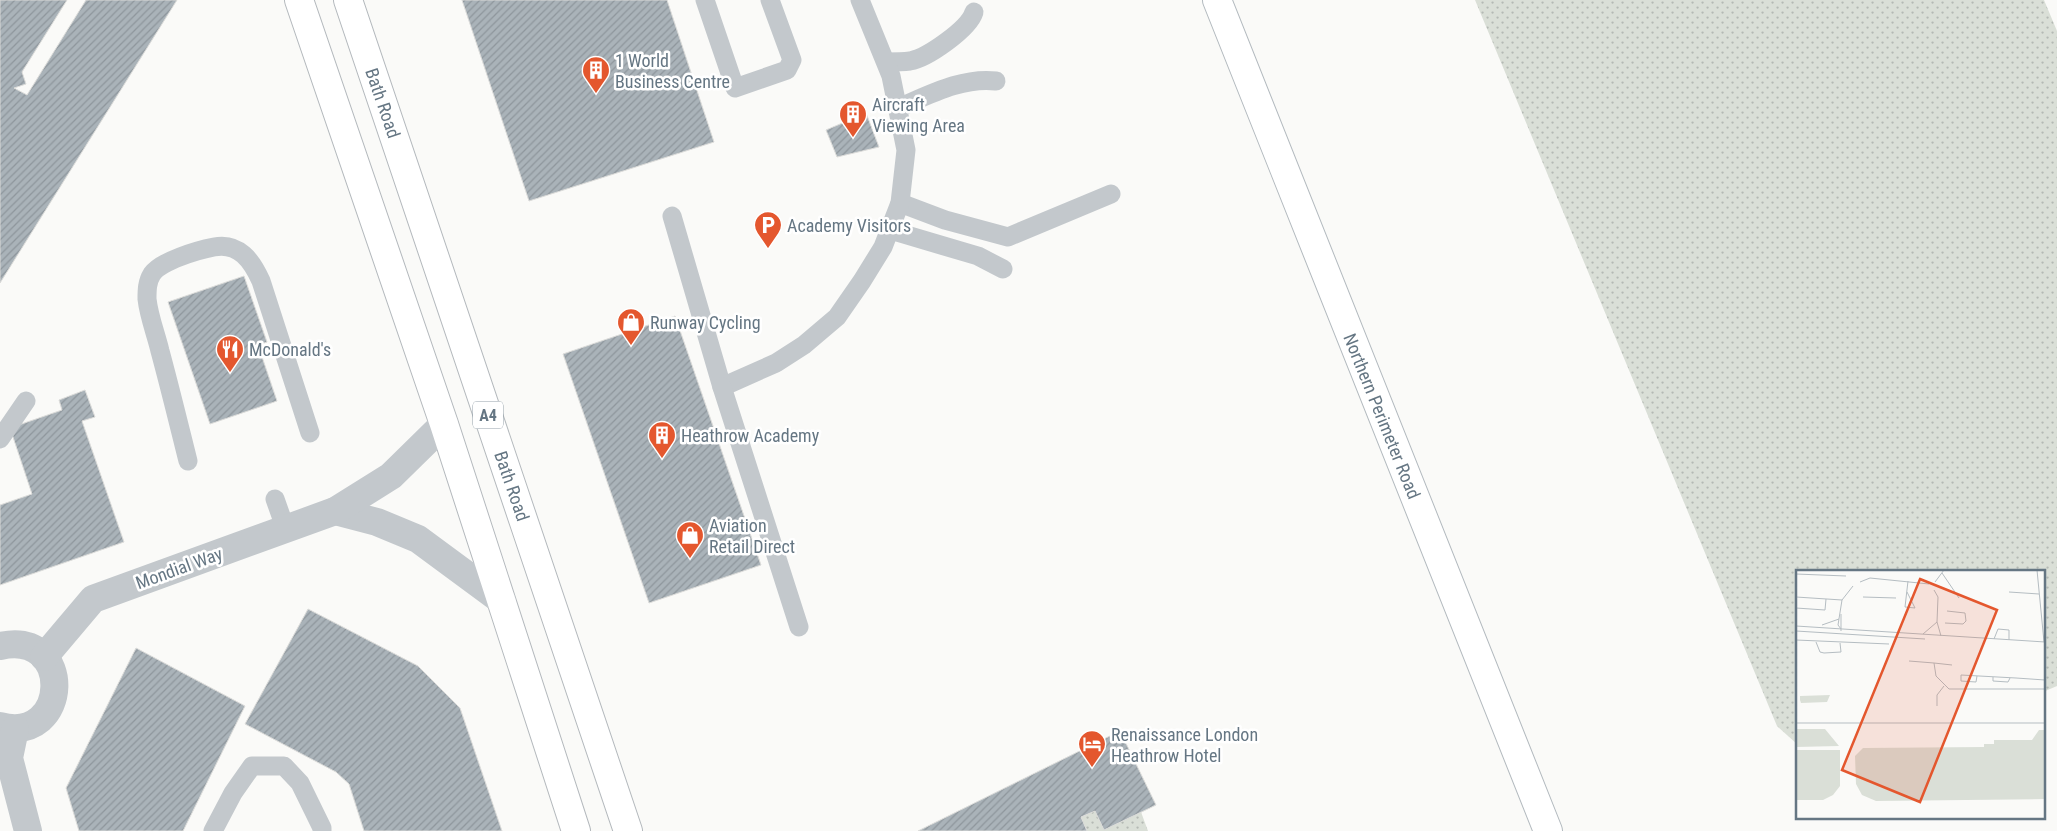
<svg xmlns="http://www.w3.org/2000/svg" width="2057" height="831" viewBox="0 0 2057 831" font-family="'Roboto Condensed',sans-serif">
<defs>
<pattern id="grass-dots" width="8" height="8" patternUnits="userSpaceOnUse" patternTransform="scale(1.25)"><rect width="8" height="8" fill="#dadfd7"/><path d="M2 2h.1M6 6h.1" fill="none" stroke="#b4b9b4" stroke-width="1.8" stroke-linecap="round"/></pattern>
<pattern id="building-hatch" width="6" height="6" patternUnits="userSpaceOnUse" patternTransform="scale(1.25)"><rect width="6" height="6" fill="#aab3b9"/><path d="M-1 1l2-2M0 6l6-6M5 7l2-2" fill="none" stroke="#8e969c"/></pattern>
</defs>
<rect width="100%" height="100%" fill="#fafaf8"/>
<g fill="url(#grass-dots)">
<path d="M1475,0h569l13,31v655l-14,6v-121h-246v173l-20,-18z"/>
<path d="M1095,811l9,19 37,-18 7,19h-61l-6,-14z"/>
</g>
<g fill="url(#building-hatch)" stroke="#dcdcda">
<path d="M0,0h67l-45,72 4,12 -12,4 13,7 59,-95h91l-177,283z"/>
<path d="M462,0h205l47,142 -185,59z"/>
<path d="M866,113l13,34 -42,10 -11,-27z"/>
<path d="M244,276l23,66 -9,3 19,56 -67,23 -42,-122z"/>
<path d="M675,316l86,249 -112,38 -86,-249z"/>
<path d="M85,390l10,27 -13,4 42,121 -124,43v-80l32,-11 -22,-66 52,-18 -3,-10z"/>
<path d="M308,609l110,57 42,42 42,123h-138l-15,-47 -13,-12 -91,-48z"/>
<path d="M136,648l109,58 -62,125h-104l-13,-43z"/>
<path d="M1120,731l36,74 -52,25 -9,-19 -14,6 6,14h-169z"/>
</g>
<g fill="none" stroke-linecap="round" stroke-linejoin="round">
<g stroke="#b3babf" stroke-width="30">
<path id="secondary" d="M1217,0l331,831"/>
</g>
<g stroke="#b4b9bd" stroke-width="30">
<g id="highway">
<path d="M299,0l145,424 132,407"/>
<path d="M348,0l280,831"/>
</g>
</g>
<g stroke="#c3c8cc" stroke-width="19">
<path d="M705,0l30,88 52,-18 5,-10 -22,-60"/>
<path d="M886,62c7,0 16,0 24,-1 17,-3 59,-32 64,-49"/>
<path d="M898,108c31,-13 64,-31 98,-27"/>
<path d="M900,203l45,17 63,17 103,-43"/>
<path d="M672,216l50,171 54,-24 28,-18 33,-28 25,-36 21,-34 17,-44 6,-53 -15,-74 -31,-76"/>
<path d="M890,230l88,26 25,13"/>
<path d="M722,387l77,240"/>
<path d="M0,439l26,-38"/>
<path d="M188,461c-9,-36 -18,-73 -28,-110 -4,-17 -11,-34 -13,-52 0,-9 0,-17 5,-25 9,-13 46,-24 62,-27 25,-5 38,14 47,34l49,152"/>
<path d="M275,499l11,31"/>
<path d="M213,831l20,-38 19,-27h32l16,17 22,45v3"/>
</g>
<g stroke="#c3c8cc" stroke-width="28">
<path d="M335,511l42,11 41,17 84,62"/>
<path d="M0,646c75,-17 70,99 0,80"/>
<path d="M44,657l49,-58 242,-88 56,-35 53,-52"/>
<path d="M15,729l-6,29 19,73"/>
</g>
<use href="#secondary" stroke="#fff" stroke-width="28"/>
<use href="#highway" stroke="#fff" stroke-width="28"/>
</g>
<defs>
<g id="building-pin" transform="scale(1.4375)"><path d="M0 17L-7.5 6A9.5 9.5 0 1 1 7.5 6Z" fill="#e4572e" stroke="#fff"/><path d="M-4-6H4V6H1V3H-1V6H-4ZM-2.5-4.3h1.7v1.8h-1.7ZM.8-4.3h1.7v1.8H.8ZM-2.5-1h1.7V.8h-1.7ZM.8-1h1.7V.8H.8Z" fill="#fff"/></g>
<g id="parking-pin" transform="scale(1.4375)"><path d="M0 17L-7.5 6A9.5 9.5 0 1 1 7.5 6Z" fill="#e4572e" stroke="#fff"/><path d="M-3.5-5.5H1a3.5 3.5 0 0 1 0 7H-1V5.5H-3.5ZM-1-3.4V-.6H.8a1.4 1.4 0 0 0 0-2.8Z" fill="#fff"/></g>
<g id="shop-pin" transform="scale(1.4375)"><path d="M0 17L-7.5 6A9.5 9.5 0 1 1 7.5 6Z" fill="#e4572e" stroke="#fff"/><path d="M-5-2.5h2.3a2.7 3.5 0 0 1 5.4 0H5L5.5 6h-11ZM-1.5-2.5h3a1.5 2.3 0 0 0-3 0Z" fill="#fff"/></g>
<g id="restaurant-pin" transform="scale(1.4375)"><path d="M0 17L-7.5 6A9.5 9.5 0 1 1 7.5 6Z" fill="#e4572e" stroke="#fff"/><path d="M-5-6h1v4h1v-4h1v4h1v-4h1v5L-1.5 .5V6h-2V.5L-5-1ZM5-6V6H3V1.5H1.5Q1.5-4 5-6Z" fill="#fff"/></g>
<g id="hotel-pin" transform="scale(1.4375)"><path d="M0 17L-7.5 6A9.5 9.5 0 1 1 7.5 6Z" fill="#e4572e" stroke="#fff"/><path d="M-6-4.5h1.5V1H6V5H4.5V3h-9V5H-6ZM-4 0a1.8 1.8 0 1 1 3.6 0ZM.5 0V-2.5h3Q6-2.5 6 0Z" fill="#fff"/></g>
</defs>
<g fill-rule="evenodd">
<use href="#building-pin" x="596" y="70"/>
<use href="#building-pin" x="853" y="114"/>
<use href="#parking-pin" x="768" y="225"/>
<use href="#shop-pin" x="631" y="322"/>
<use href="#restaurant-pin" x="230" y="349"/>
<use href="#building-pin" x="662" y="435"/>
<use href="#shop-pin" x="690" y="535"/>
<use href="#hotel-pin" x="1092" y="744"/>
</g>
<g text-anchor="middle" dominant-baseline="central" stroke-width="5" stroke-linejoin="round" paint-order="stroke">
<rect fill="#fff" stroke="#939fa8" stroke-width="1" x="473" y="401.5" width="30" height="27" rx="4"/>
<g font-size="16" font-weight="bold" fill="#657683">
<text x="488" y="415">A4</text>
</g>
<g font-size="18" fill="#657683" stroke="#fff" text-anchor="start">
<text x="615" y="60">1 World<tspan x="615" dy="21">Business Centre</tspan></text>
<text x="872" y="104">Aircraft<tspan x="872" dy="21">Viewing Area</tspan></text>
<text x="787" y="225">Academy Visitors</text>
<text x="650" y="322">Runway Cycling</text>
<text x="249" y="349">McDonald's</text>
<text x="681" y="435">Heathrow Academy</text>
<text x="709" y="525">Aviation<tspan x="709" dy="21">Retail Direct</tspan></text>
<text x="1111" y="734">Renaissance London<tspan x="1111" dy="21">Heathrow Hotel</tspan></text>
</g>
<g font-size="18" fill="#657683" stroke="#fff">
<text transform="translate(383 103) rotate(71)">Bath Road</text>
<text transform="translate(1382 416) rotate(68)">Northern Perimeter Road</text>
<text transform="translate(512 486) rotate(71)">Bath Road</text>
<text transform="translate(179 568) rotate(-20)">Mondial Way</text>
</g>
</g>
<g transform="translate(1796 570)">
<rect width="249" height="249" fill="#fafaf8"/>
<path d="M34,125l-3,7 -26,1 -1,-3v-4zM0,159h29l14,17 -43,1zM243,160h6v69l-169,2 -14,-6 -6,-11 -1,-28 8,-8 121,-1v-3h10v-4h38zM0,180h44v36l-7,9 -10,5h-27z" fill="#dadfd7"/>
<path fill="none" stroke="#b5bdc2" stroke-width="1" d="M241,0l7,72M146,3l17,25M0,4l50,2M64,12l10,-4 59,6M139,12l9,-12M138,20l4,7 -1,25 4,14M111,22l8,16 -10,-1 3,-26M213,22l30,2M0,27l46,3M67,27l33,1M0,38l29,2 1,-11M149,53l18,1 3,-3 -1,-8 -18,-2M26,55l17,-6M0,56l249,16M45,59l-3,-4 4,-25 11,-14M0,61l129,8M45,61v-17M127,64l14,-12M198,69l4,-10 11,1v10M0,70l93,4M20,72l4,10 4,1 17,-1 -1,-9M113,91l25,2M156,95l-18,-2 2,13 13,13h96M181,106l-1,6 -15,-1v-6l55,3 29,2M197,107v4l15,1 2,-4M141,136v-11l7,-9M0,153h249"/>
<path fill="#e4572e" fill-opacity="0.15" stroke="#e4572e" stroke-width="2.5" d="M124,9l77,31 -77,192 -78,-32z"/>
<rect width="249" height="249" fill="none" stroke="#657683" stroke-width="2.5"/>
</g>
</svg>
